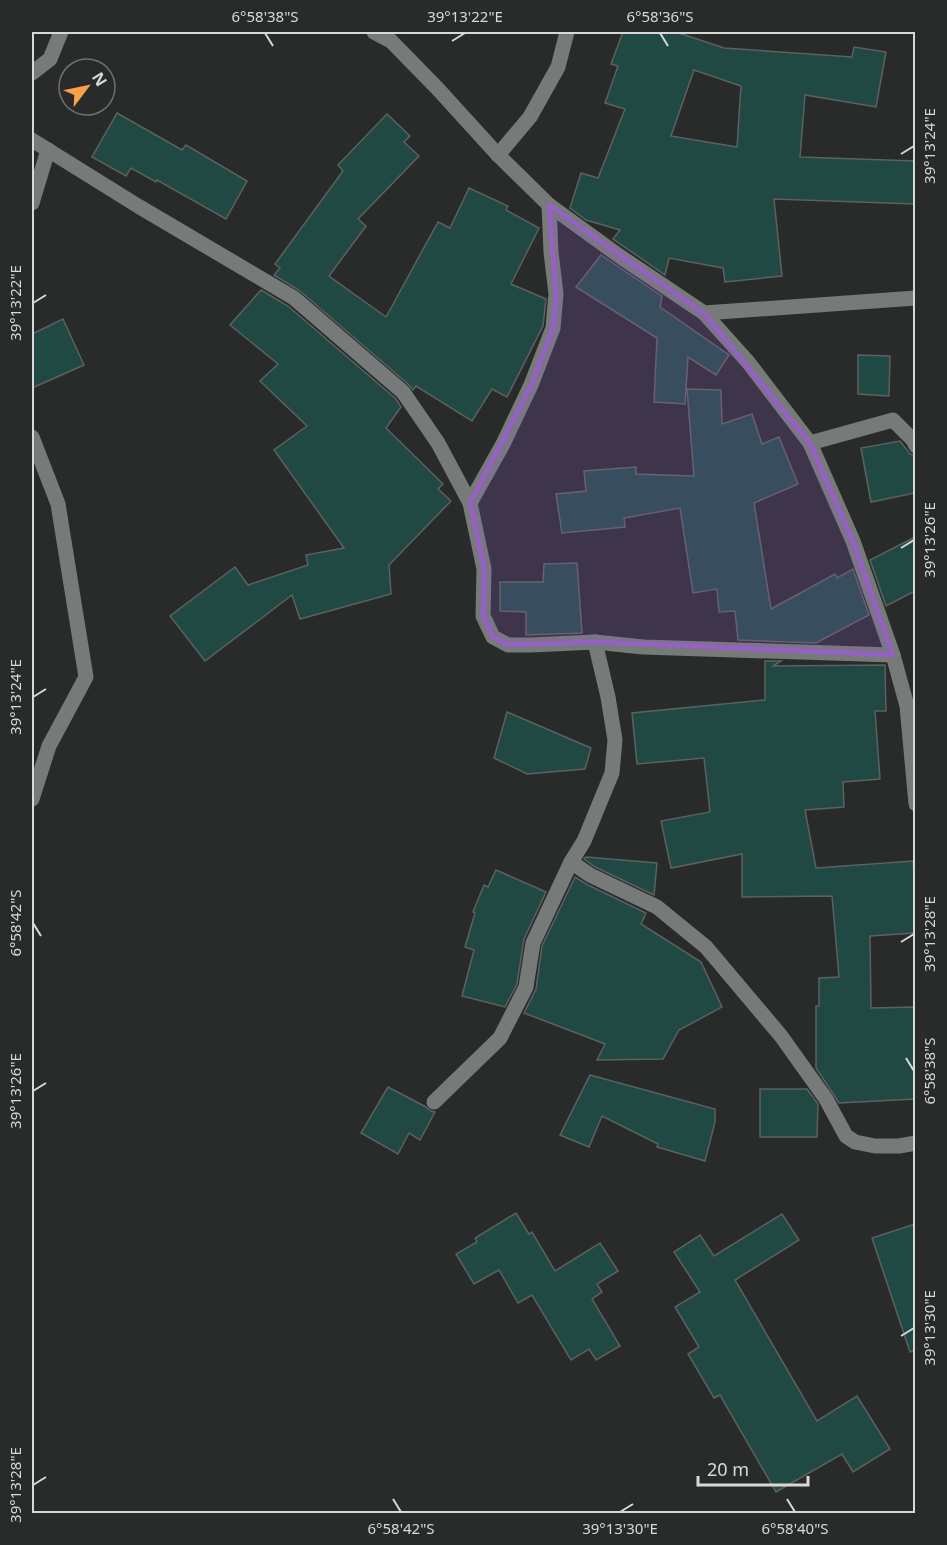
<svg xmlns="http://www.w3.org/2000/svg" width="947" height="1545" viewBox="0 0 947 1545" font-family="'Noto Sans',sans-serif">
<rect width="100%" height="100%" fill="#292b2b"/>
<g fill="#214943" stroke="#5d6060" stroke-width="1.5" fill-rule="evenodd">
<path d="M623,32h53l48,16 128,9 2,-10 32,5 -10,55 -71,-12 -5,62 115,4v43l-141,-5 8,77 -57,6 -2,-14 -54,-10 -4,17 -52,-36 7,-9 -34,-10 -16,-12 11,-35 17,5 27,-69 -20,-6 13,-37 -7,-2zM694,70l47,16 -4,61 -66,-11z"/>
<path d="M117,113l65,37 4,-5 61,36 -21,38 -69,-39 -1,2 -25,-14 -5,8 -34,-19z"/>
<path d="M387,114l23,22 -6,6 15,14 -61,63 8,7 -37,50 57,41 52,-95 12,6 19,-40 39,18 -2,4 33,18 -28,56 35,15 -3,27 -36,71 -15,-8 -20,32 -56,-35 -3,4 -4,-5 -109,-94 -26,-16 6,-7 -5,-4 68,-93 -5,-6z"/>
<path d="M601,255l61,41 -2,11 69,48 -13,20 -28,-18 -3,47 -31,-2 3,-64 -81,-51z"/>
<path d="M261,290l27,16 108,93 5,8 -15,21 57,56 -5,5 13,12 -62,64 2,29 -91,25 -8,-24 -87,66 -35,-45 65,-49 13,18 60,-20 -2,-10 38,-7 -70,-98 33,-24 -47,-45 18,-17 -48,-39z"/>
<path d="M63,319l21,46 -52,23v-54z"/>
<path d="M858,355l32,1 -1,40 -31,-2z"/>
<path d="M687,389l34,1 1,34 30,-10 10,30 17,-7 19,47 -44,19 17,106 64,-35 2,4 16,-9 16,46 -53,28 -78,-3 -3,-29 -16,1 -2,-23 -24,4 -13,-85 -56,10 1,9 -63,6 -6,-39 30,-3 -2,-20 52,-4v7l58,2z"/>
<path d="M900,441l10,13 5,2v37l-44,9 -10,-54z"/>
<path d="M915,537v54l-29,15 -16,-46z"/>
<path d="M577,563l5,70 -56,2v-23l-26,-1v-29h43l1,-18z"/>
<path d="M765,661h16l-8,5 112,-1 1,46h-11l5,68 -37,3 1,25 -39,3 11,58 97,-7 2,33v39l-45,3 1,72 44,-1v92l-76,4 -23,-35v-62h3v-28l20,-1 -7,-81 -90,1v-43l-71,14 -10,-47 49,-9 -6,-54 -67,6 -5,-51 133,-13z"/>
<path d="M507,712l84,36 -6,21 -58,5 -33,-16z"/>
<path d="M586,857l71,6 -3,32 -59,-28 -11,-8z"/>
<path d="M496,870l50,22 -22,47 -7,45 -12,23 -43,-11 12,-46 -9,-3 10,-34 -2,-1 11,-27 4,2z"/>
<path d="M575,877l11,7 60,29 -5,11 60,38 21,45 -43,23 -16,29 -66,1 8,-16 -81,-31 12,-24 6,-43z"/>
<path d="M590,1075l125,34v13l-10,39 -48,-14 1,-3 -56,-28 -13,31 -29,-12z"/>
<path d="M388,1087l38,20 5,4 4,1 -15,28 -11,-7 -11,21 -37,-21z"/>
<path d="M760,1089h47l11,15 -1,33h-57z"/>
<path d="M516,1213l13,21 3,-2 23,39 45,-28 18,28 -21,13 5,8 -10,7 28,47 -24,14 -7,-11 -18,11 -39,-65 -14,8 -19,-33 -25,14 -18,-30 21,-12 -2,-4z"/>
<path d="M782,1214l17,26 -64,40 82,141 40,-25 33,53 -37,23 -11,-18 -66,38 -56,-97 -6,3 -26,-44 11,-7 -24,-40 25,-15 -26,-40 26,-17 14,21z"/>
<path d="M915,1224v127l-5,1 -38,-114z"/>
</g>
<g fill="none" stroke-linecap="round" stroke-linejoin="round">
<g stroke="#767a79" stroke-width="15">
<path d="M374,32l17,9 46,47 61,67 51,50 69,50 86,58 44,49 62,81 43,98 40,114 14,51 9,98"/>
<path d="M32,73l18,-14 11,-27"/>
<path d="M32,140l106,66 156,92 109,94 35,51 32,60 14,66 -1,47 10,21 15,8h23l64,-3 48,5 250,8"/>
<path d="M498,155l32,-38 28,-50 9,-35"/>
<path d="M32,203l16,-53"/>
<path d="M704,313l212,-15"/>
<path d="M32,437l26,67 28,173 -37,69 -17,53"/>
<path d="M810,443l83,-23 20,20 3,6"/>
<path d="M470,503l33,-59 28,-59 22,-57 3,-34 -5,-42 -2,-47"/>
<path d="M571,862l19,13 67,32 49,40 75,89 45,63 20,37 9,6 20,4h24l17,-3"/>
<path d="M434,1102l66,-64 26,-51 7,-44 38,-81 13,-21 28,-68 3,-33 -7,-43 -13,-55"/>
</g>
</g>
<path fill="#9760c7" fill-opacity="0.2" stroke="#9760c7" stroke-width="4.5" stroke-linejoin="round" d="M549,205l155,108 106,130 43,98 40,114 -298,-13 -87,3 -15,-8 -10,-21 1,-47 -14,-66 61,-118 22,-57 3,-34z"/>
<path fill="none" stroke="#d7d9d9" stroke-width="2" d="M265,33l8,13M660,33l8,13M452,41l13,-8M901,154l13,-8M33,303l13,-8M901,548l13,-8M33,697l13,-8M33,923l8,13M901,942l13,-8M906,1058l8,13M33,1091l13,-8M901,1336l13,-8M33,1485l13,-8M393,1499l8,13M787,1499l8,13M620,1512l13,-8"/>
<rect width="947" height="1545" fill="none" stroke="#292b2b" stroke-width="66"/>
<g transform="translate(87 87) rotate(58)"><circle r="28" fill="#292b2b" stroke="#6f7171" stroke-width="1.5"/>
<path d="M0-4.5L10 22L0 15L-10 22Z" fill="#f8a14a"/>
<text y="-9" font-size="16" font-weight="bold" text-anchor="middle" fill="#d7d9d9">N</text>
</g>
<path d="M698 1476v9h110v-9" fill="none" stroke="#d7d9d9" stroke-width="3"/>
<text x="707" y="1476" font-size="18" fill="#d7d9d9" stroke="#292b2b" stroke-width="4.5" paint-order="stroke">20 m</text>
<rect x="33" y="33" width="881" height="1479" fill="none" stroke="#d7d9d9" stroke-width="2"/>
<g font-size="15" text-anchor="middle" fill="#d7d9d9">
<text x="265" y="22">6°58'38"S</text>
<text x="465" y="22">39°13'22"E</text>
<text x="660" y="22">6°58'36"S</text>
<text transform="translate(930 146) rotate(-90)" y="5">39°13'24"E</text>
<text transform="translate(16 303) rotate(-90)" y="5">39°13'22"E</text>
<text transform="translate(930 540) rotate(-90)" y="5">39°13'26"E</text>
<text transform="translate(16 697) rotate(-90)" y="5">39°13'24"E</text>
<text transform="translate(16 923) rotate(-90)" y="5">6°58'42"S</text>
<text transform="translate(930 934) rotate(-90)" y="5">39°13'28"E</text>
<text transform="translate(930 1071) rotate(-90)" y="5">6°58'38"S</text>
<text transform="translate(16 1091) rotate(-90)" y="5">39°13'26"E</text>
<text transform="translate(930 1328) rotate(-90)" y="5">39°13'30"E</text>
<text transform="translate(16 1485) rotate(-90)" y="5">39°13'28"E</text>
<text x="401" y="1534">6°58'42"S</text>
<text x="620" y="1534">39°13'30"E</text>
<text x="795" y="1534">6°58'40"S</text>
</g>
</svg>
